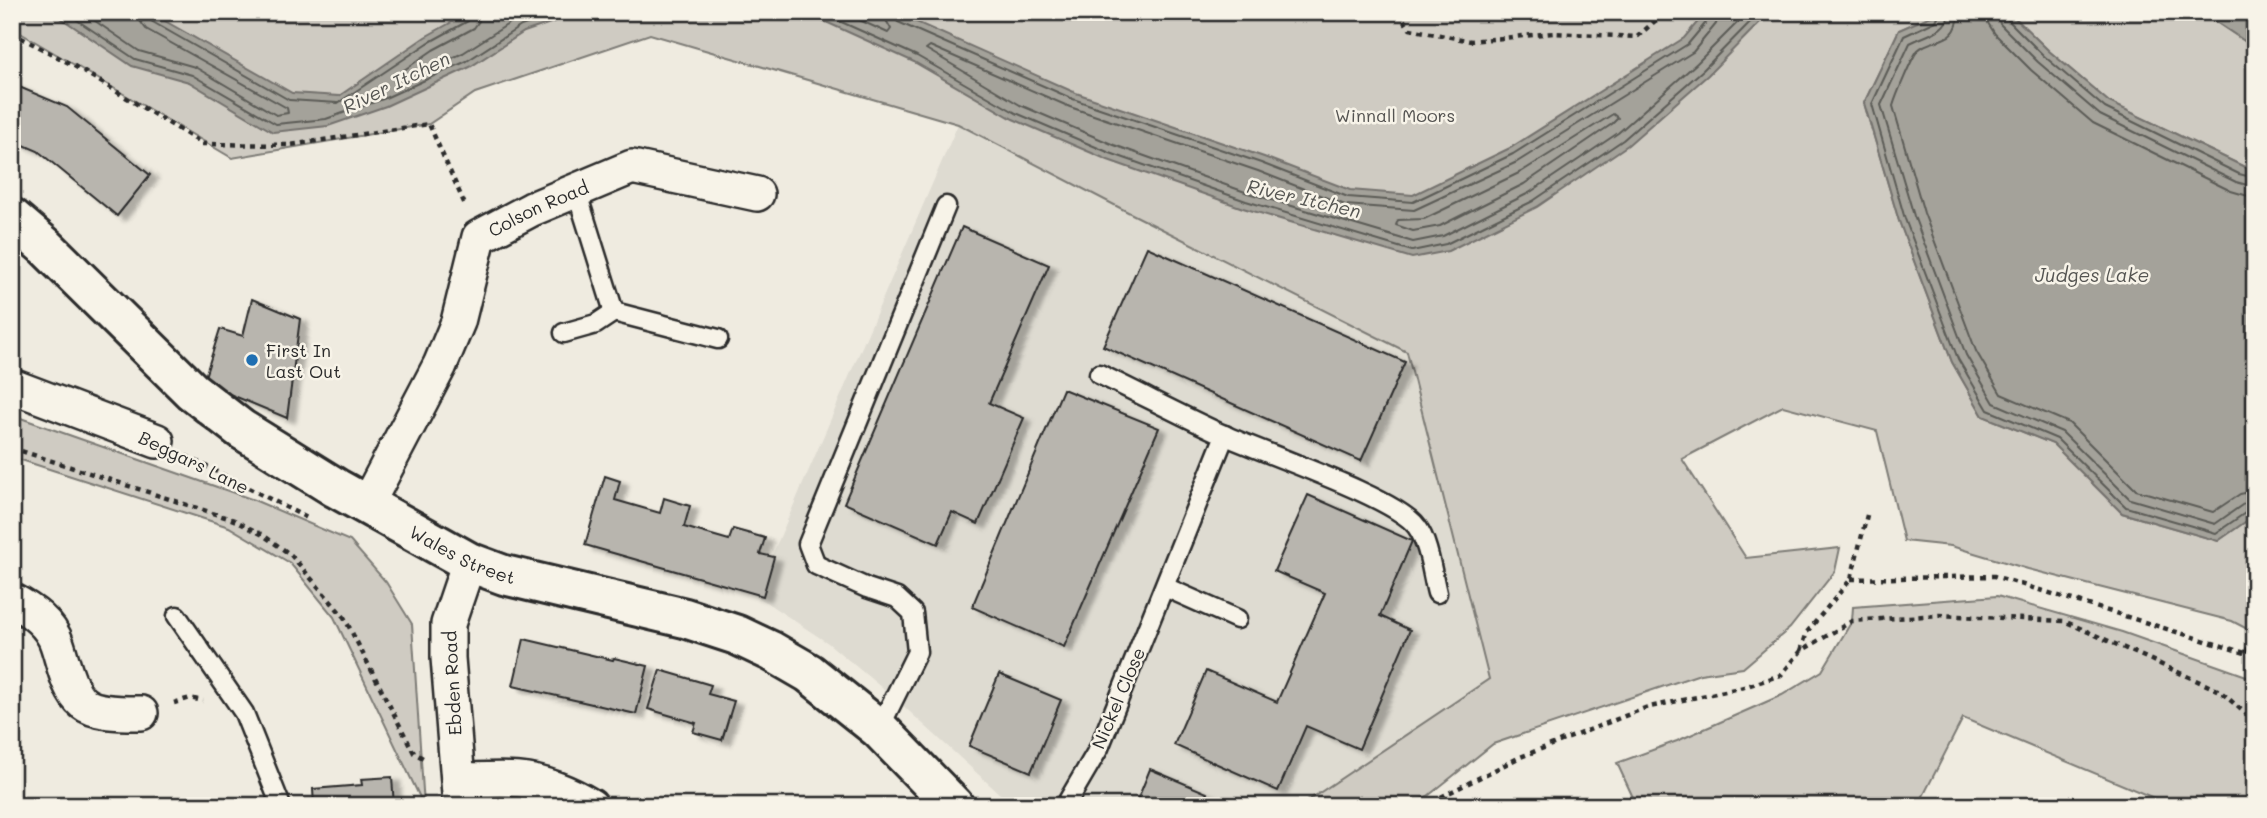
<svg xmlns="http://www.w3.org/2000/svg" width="2267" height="818" viewBox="0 0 2267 818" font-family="Mali,sans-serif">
<defs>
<filter id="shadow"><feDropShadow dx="8" dy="4.5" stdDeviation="2" flood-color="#0004"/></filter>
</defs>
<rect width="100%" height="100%" fill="#efebe0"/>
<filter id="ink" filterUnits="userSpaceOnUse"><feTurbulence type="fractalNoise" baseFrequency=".0143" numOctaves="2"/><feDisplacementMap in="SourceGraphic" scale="14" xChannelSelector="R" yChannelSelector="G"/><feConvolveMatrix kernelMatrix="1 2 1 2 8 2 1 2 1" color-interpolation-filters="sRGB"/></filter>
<g filter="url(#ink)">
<path fill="#dedbd1" d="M958,124l168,87 281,141 82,327 -189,127h-287l-113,-103 -72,-60 -73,-48z"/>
<g fill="#cfcbc2" stroke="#7d7b76" stroke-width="2">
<path d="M12,12h1928l-41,18 -35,73 35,118 53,141 31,54 70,28 69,69 96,28 37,-26v118l-23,-12 -204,-52 -77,-23 -47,-5 -27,-110 -94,-25 -101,53 64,99 94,-10 -5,23 -45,57 -47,40 -43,6 -207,70 -65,52 -23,10h-105l189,-127 -82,-327 -281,-141 -168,-87 -308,-90 -175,59 -46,31 -197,34 -220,-130z"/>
<path d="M2009,12h192l54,36v124l-146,-70 -60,-51z"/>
<path d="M12,415l242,85 96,41 36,41 26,42 12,182 -90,-189 -44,-54 -61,-36 -217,-70z"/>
<path d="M1997,596l125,36 133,47v127h-82l-210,-88 -45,88h-281l-20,-43 60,-22 105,-46 40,-24 30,-50 1,-14z"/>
</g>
<g fill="#a4a29a" stroke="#74726e" stroke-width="2">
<path d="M52,12h97l143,81 47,3 86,-59 45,-25h218l-117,4 -47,16 -54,35 -84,39 -58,20 -55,6 -84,-50 -57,-16z"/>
<path d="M783,12h111l182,81 188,64 86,33 63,5 97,-47 174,-110 22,-26h64l-62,63 -80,70 -91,62 -89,44 -36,7 -169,-50 -135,-48 -95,-41 -99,-57 -88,-40z"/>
<path d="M1940,12h69l40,39 60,51 146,70v343l-37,26 -96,-28 -69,-69 -70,-28 -31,-54 -53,-141 -35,-118 35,-73z"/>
<path d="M2201,12h54v36z"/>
</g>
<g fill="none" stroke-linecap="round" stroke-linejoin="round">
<g stroke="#5b5b57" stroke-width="2">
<path d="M65,12l70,47 57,16 84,49 50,-5 57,-20 84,-38 54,-35 40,-14"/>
<path d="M82,12l57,39 56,16 81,48 12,-2 -1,-5 -141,-79 -6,-8 -2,-9"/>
<path d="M147,12l4,9 138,79 49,3 90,-60 40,-22 4,-9"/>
<path d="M481,12l-2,9 -5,7 -41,22 -39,27v5l4,1 65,-30 53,-34 17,-7"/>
<path d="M814,12l14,4 89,40 99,57 94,40 136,48 166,50 34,-7 87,-43 90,-61 80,-70 57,-58"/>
<path d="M842,12l46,21 3,-4 -5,-9 -1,-8"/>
<path d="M894,12v6l4,4 175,77 188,64 87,34 65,5 100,-48 175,-110 21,-25 2,-7"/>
<path d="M1719,12l-3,12 -23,28 -176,110 -103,48 -69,-5 -87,-34 -188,-64 -140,-61 -4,3 94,56 94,40 134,48 165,49 30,-6 86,-43 89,-60 79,-70 51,-51"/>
<path d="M1940,12l-4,9 -32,15 -32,68 33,115 53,140 30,51 69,29 69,68 90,26 32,-22 7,-1"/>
<path d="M1949,12c-1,20 -24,23 -39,31l-29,62 33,111 52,139 28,48 68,29 68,67 85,25 30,-21 10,-2"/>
<path d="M1959,12c-1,35 -26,24 -41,38 -6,7 -22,46 -25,56l31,107 52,138 25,43 68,29 67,67 77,22 27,-18 15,-3"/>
<path d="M1987,12l1,11 7,11 36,36 62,53 138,68 24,7"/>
<path d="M1997,12l3,12 38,38 62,53 136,67 19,5"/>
<path d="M2006,12l2,8 36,36 61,52 134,66 16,4"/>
<path d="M1613,114l5,4 -6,6 -88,60 -84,42 -27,5 -17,-6 2,-5 26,-1 97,-47z"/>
</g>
</g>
<g fill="#b8b5ae" stroke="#2b2b2b" stroke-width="2" filter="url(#shadow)">
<path d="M12,84l55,23 83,68 -33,41 -79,-65 -26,-11z"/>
<path d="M962,227l87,38 -60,138 35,15 -46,106 -26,-12 -14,32 -94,-41z"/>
<path d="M1147,247l258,115 -44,99 -258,-115z"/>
<path d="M252,299l48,20 -13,99 -84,-35 17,-54 23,7z"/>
<path d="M1063,389l96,39 -95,219 -92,-40z"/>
<path d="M605,476l15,5 -5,19 45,13 4,-15 26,8 -6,21 45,13 4,-11 32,9 -5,16 14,3 -11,39 -178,-51z"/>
<path d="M1308,495l104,46 -32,75 30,14 -51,119 -53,-23 -28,65 -104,-46 32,-74 71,31 48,-109 -51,-22z"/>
<path d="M524,639l89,21 1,-2 34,8 -12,48 -123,-28z"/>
<path d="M660,670l51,15 -3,9 26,7 -12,39 -29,-8 3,-9 -48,-14z"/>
<path d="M999,674l62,26 -30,72 -62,-26z"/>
<path d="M1150,769l57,24 -5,13h-67z"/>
<path d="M392,777l2,29h-80l-1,-17 49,-4 -1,-6z"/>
</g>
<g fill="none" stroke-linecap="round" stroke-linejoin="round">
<g stroke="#2b2b2b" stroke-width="23">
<g id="lane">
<path d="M576,190l38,122 104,27"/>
<path d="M564,333l32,-9 18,-12"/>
<path d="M1099,374c42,20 83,42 125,61 39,18 173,63 193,92 12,16 15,47 20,66"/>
<path d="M1165,587l72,32"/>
<path d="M177,616l67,97 37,93"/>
<path d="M879,729l38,-77 -4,-39 -16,-15 -30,-10 -51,-23 -8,-21 138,-338"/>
<path d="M1065,806l34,-58 126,-313"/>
</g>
</g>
<g stroke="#2b2b2b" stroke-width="38">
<g id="street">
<path d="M12,386l145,55"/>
<path id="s1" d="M367,504l73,-139 18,-43 21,-85 53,-28 100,-42 125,27"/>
<path d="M12,600c19,10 38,23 45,44 6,17 11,47 26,59 13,11 42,10 58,10"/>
<path d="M458,779c20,2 40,-1 61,1 24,2 51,13 72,26"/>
<path d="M460,806l-12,-148v-34l21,-62"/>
</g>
</g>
<g stroke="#2b2b2b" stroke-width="44">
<g id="secondary">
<path id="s2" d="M12,218l34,29 146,144 49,38 95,59 133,74 35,13 181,43 52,17 34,16 38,22 70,56 75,77"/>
</g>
</g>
<g stroke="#2b2b2b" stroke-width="4.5" stroke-dasharray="5 5" stroke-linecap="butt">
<path d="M1398,12l12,17 61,12 83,-8 83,4 28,-25"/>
<path d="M12,33l59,31 132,80 87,1 139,-21 37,83"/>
<path d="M12,448l222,72 29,15 28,20 53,62 70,136 9,5"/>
<path d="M186,456l123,63"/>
<path d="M1851,579l143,-3 261,80"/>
<path d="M1801,651l6,-19 44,-53 16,-64"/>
<path d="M2246,652l9,-16"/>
<path d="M174,703l16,-5 13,3"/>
<path d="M1423,806l95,-48 127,-50 99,-21 37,-12 20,-24 51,-30 87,-6 125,6 156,70 35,31"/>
</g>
<use href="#lane" stroke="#f7f3e8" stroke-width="18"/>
<use href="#street" stroke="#f7f3e8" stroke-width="33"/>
<use href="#secondary" stroke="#f7f3e8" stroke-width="38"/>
</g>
</g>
<circle fill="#1f6fb2" stroke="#f7f3e8" stroke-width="2.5" cx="252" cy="360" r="7"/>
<g text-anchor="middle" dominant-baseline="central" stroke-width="5" stroke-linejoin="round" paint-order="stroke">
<g font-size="18" fill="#545351" stroke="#f7f3e8">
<text x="1395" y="115">Winnall Moors</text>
</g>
<g font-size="18" fill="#2b2b2b" stroke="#f7f3e8">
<text stroke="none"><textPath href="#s1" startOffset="357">Colson Road</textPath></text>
<text transform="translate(194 462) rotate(26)">Beggars Lane</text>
<text stroke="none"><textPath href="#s2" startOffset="567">Wales Street</textPath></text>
<text transform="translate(452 683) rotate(-93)">Ebden Road</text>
<text transform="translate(1118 698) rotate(-67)">Nickel Close</text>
</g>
<g font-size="18" fill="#2b2b2b" stroke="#f7f3e8" text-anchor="start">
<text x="266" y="350">First In<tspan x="266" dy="21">Last Out</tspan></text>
</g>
<g font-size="19" font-style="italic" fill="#555552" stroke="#f7f3e8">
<text transform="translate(396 82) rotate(-26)">River Itchen</text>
<text transform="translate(1304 198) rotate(13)">River Itchen</text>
<text x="2092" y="274">Judges Lake</text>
</g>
</g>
<rect width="2267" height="818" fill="none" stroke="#f7f3e8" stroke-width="42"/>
<rect x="21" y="21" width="2225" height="776" fill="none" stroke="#2b2b2b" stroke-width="2.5" filter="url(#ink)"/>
</svg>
